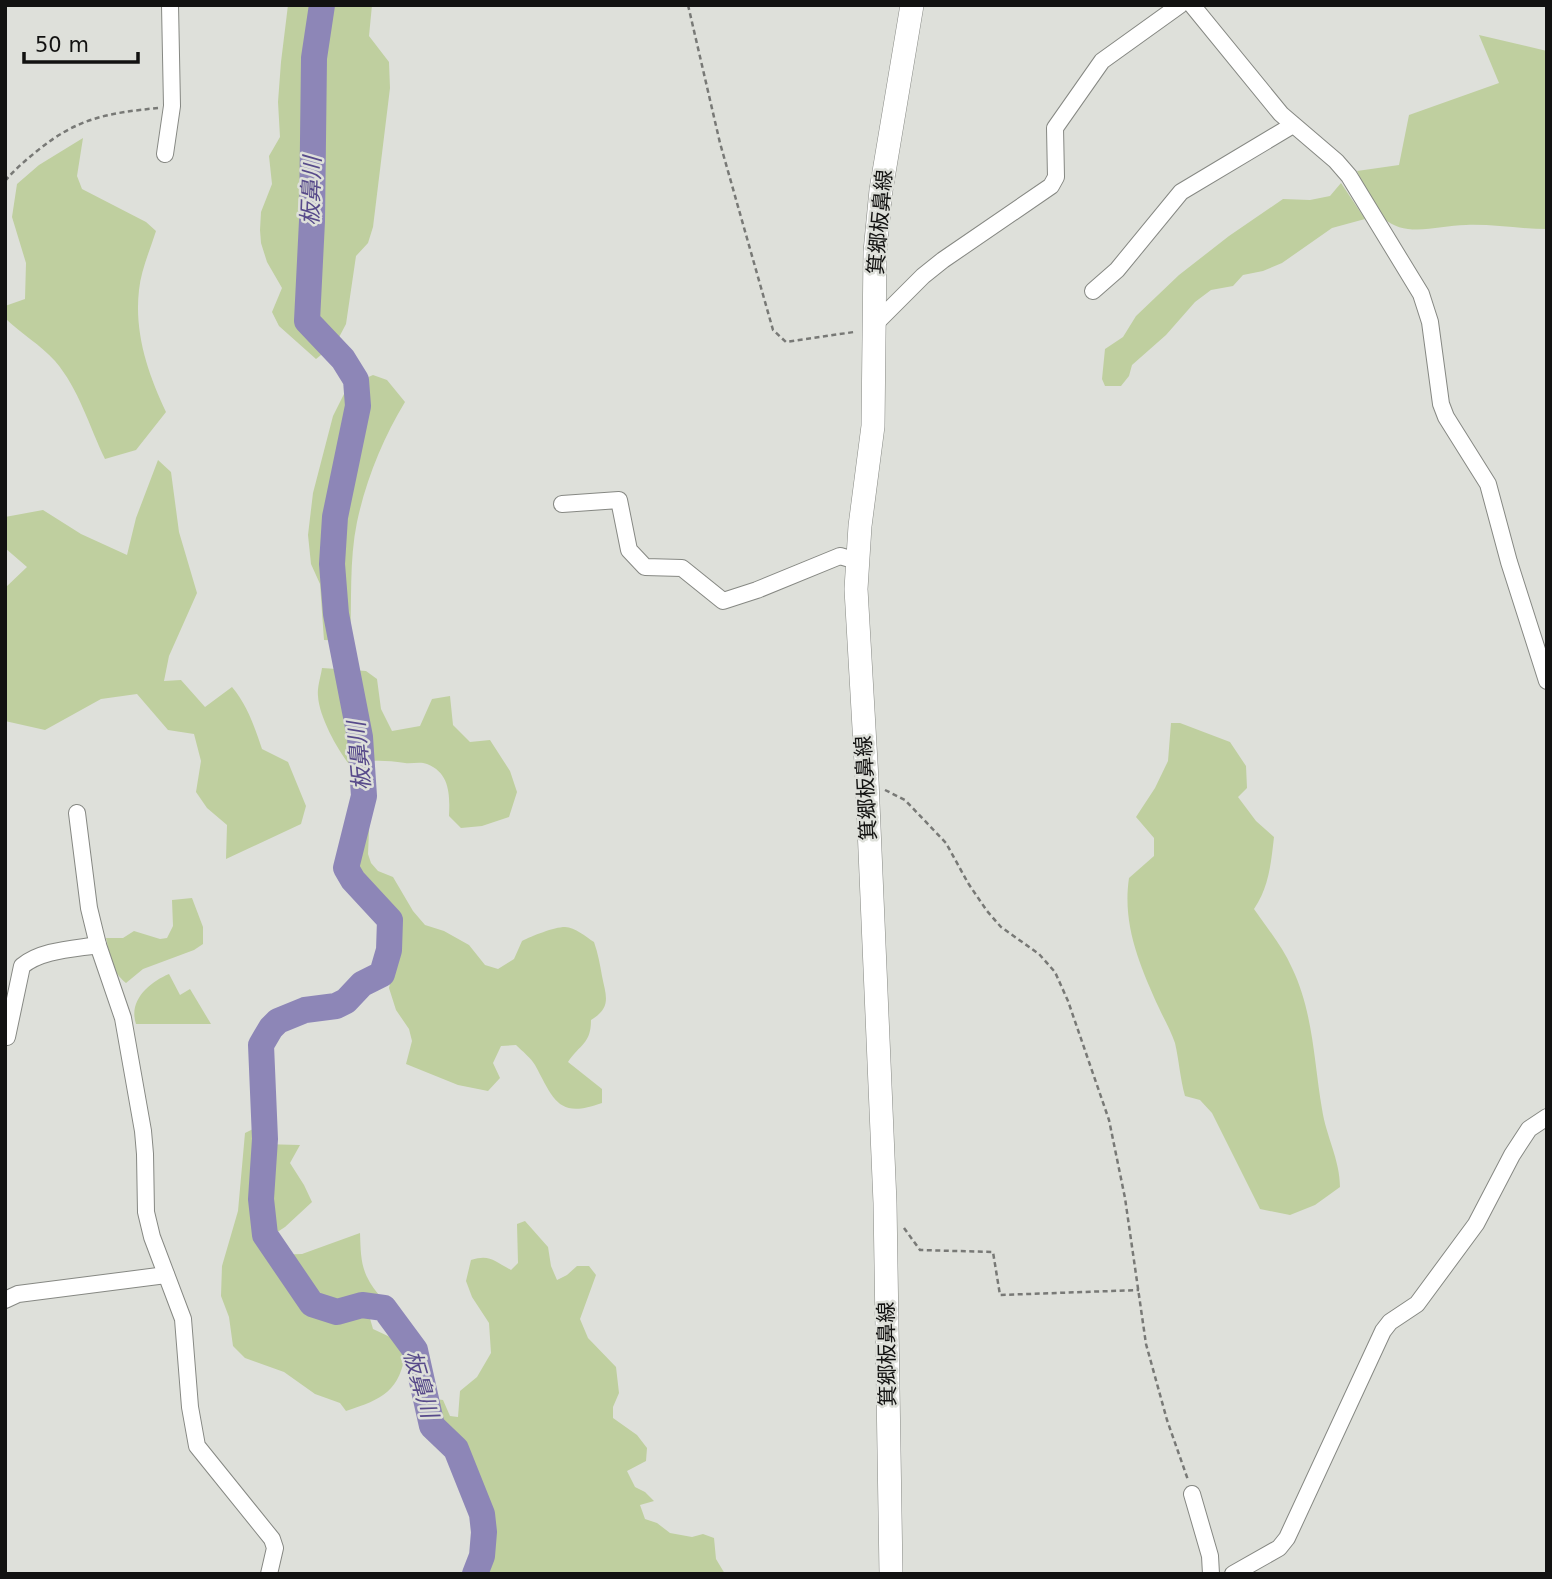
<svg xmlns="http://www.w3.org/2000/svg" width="1552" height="1579" viewBox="0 0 1552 1579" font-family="'DejaVu Sans','Noto Sans JP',sans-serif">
<rect width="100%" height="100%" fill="#dee0da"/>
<g fill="#bfcf9f">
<path d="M288,5h84l-3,31 20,26 1,26 -17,139 -5,16 -12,13 -10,68 -10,19 -20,16 -37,-33 -7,-14 10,-24 -15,-26 -6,-19 -1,-13 1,-18 11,-28 -3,-28 11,-19 -2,-35 3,-40z"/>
<path d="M1479,35l68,16v178c-27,0 -54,-5 -81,-4 -28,0 -59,14 -83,-7 -10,-8 -20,-35 -26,-47l42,-6 10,-50 90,-32z"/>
<path d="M83,138l-6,38 5,13 64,33 10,9c-6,19 -15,39 -17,59 -5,43 9,84 27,122l-30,38 -31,9c-16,-33 -26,-70 -50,-98 -14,-16 -35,-28 -50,-43v-12l20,-7 1,-36 -14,-46 5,-33 22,-19z"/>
<path d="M1341,183l24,36 -33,9 -50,35 -19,8 -20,4 -10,11 -22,4 -16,12 -29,33 -34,30 -3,11 -8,10h-16l-3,-7 3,-30 18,-12 13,-21 43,-41 50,-39 54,-37 27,1 20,-4z"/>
<path d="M373,375l14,5 18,22c-22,36 -39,78 -48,120 -8,38 -5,80 -7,119l-26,-1 -4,-56 -9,-20 -3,-29 5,-42 20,-77 15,-30z"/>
<path d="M158,460l13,12 8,60 18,61 -28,63 -5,25 17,-1 24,27 27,-20c16,19 22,39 30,62l26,13 18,44 -5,18 -75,35 1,-34 -20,-17 -11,-16 5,-31 -7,-27 -26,-4 -31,-36 -36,5 -56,31 -40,-9v-133l22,-21 -22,-19v-31l38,-7 38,24 46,21 9,-37z"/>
<path d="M322,668l44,3 11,8 4,30 11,22 28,-5 12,-27 18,-3 3,29 17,17 20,-2 20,31 7,21 -8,25 -27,9 -21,2 -12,-12c1,-21 1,-43 -22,-52 -7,-3 -15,0 -22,-1 -22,-3 -34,-3 -56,1 -12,-15 -30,-48 -31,-68 -1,-9 3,-20 4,-28z"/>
<path d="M1171,723h9l50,19 16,24 1,22 -9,9 18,24 18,16c-3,26 -5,50 -20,72 13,19 29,38 38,59 21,43 22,94 30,141 4,27 18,51 18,78l-25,18 -25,10 -30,-6 -48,-96 -12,-13 -15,-4c-5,-18 -6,-36 -10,-53 -4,-12 -11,-24 -16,-35 -19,-42 -37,-83 -30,-130l25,-22v-18l-18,-21 19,-29 13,-27z"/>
<path d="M359,783l12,2 -3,69 3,9 7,8 15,6 20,34 12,14 19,6 25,14 16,20 13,4 16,-10 8,-18c10,-5 32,-14 43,-14 10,0 21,10 29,15 4,11 6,23 8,34 4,20 10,31 -11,44 0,24 -11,24 -23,42l34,27v14c-44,16 -48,-3 -67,-38 -4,-7 -13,-14 -19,-20l-15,1 -8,17 7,15 -12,13 -30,-6 -52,-21 6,-23 -3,-12 -13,-19 -7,-22 11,-48 1,-18 -25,-32 -19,-20 -5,-20 2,-41z"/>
<path d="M192,898l11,29v17l-9,6 -51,19 -17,14c-15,-12 -16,-27 -20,-45h17l11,-7 26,8 7,-1 6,-12 -1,-26z"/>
<path d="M169,974l11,21 10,-6 21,35h-75c-8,-24 14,-42 33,-50z"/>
<path d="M257,1127l4,17 39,1 -10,18 14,22 8,17 -27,25 -23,15 9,13 31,-1 58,-21c1,28 1,40 19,62l-10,20 4,14 17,8 16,13c-6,41 -23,49 -60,61l-6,-8 -25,-9 -31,-22 -39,-14 -12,-12 -4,-29 -8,-21 1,-30 16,-55 7,-78z"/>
<path d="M525,1221l23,26 3,19 6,14 10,-5 10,-9h12l7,9 -16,44 8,19 28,29 3,26 -6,14v11l24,17 10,13 -1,13 -19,10 8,16 10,5 9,9 -14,4 5,14 12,4 13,10 22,4 11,-3 11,4 2,21 9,15h-234l-1,-2c0,-11 4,-22 3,-32 -2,-18 -20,-86 -31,-98 -10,-13 -32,-23 -26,-43l7,1 7,16 8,1 2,-26 17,-14 14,-24 -2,-30 -17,-26 -6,-16 5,-21c19,-6 23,1 40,10l7,-7 -1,-39z"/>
</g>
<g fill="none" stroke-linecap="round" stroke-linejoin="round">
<path stroke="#8d86b7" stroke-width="26" d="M322,5l-8,53 -2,163 -5,100 36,38 13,21 2,26 -23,111 -3,47 4,50 24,123 4,59 -18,72 7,12 37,40 -1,30 -7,24 -20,10 -16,17 -10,5 -31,4 -27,11 -7,7 -10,17 4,94 -4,60 4,36 47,69 25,8 25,-7 22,3 31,42 17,76 24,23 26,65 2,18 -2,24 -7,18"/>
<g stroke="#868883" stroke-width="18">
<g id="minor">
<path d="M1192,5l89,109 55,47 13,15 72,118 9,28 11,82 5,13 42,67 21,78 38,119"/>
<path d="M165,154l7,-48 -2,-101"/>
<path d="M1093,291l24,-21 64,-78 112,-67"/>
<path d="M875,324l48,-48 20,-16 108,-74 5,-9 -1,-49 47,-67 78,-56"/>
<path d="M562,504l57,-4 10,50 16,17 37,1 41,33 34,-11 83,-34 17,5"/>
<path d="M77,813l12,95 9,37 25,73 20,113 2,23 1,58 6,25 31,82 7,88 7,39 75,93 3,9 -6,26"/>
<path d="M7,1037l15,-71c19,-16 51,-17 76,-21"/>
<path d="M5,1300l13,-6 148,-19"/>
<path d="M1192,1494l18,62 1,18"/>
<path d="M1233,1574l46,-26 8,-10 96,-207 7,-9 27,-18 59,-80 36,-69 17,-26 18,-12"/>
</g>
</g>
<g stroke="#868883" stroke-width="24">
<path id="secondary" d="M891,1574l-6,-371 -18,-423 -11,-191 4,-63 13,-100 2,-174 6,-62 31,-185"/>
</g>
<g stroke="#787976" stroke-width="2.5" stroke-dasharray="5 3.5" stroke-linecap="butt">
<path d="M688,5l32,138 53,187 13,12 68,-10"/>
<path d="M5,181c10,-12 21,-21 32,-30 40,-33 71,-38 121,-43"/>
<path d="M885,790l20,10 41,43 22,40 19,28 14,16 38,27 16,18 13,29 41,119 16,78 21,146 21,76 21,60"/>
<path d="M904,1228l16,22 73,2 7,43 139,-5"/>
</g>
<use href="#minor" stroke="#fff" stroke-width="16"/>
<use href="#secondary" stroke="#fff" stroke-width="23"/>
</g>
<g text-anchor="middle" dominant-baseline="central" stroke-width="5" stroke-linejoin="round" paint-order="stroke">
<g font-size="21" fill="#121211" stroke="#dee0da">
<text transform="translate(880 222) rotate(-85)">箕郷板鼻線</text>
<text transform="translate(866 788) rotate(-93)">箕郷板鼻線</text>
<text transform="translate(887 1354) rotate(-91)">箕郷板鼻線</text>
</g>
<g font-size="23" font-style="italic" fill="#574a8a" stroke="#dee0da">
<text transform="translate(311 191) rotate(-88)">板鼻川</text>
<text transform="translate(359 756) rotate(-95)">板鼻川</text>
<text transform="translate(421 1384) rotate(74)">板鼻川</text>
</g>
</g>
<rect width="1552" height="1579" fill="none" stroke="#121211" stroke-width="14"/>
<path d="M24 52v10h114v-10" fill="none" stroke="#121211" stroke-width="3.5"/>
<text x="35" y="52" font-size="21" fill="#121211" stroke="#dee0da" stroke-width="5" paint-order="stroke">50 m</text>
</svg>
